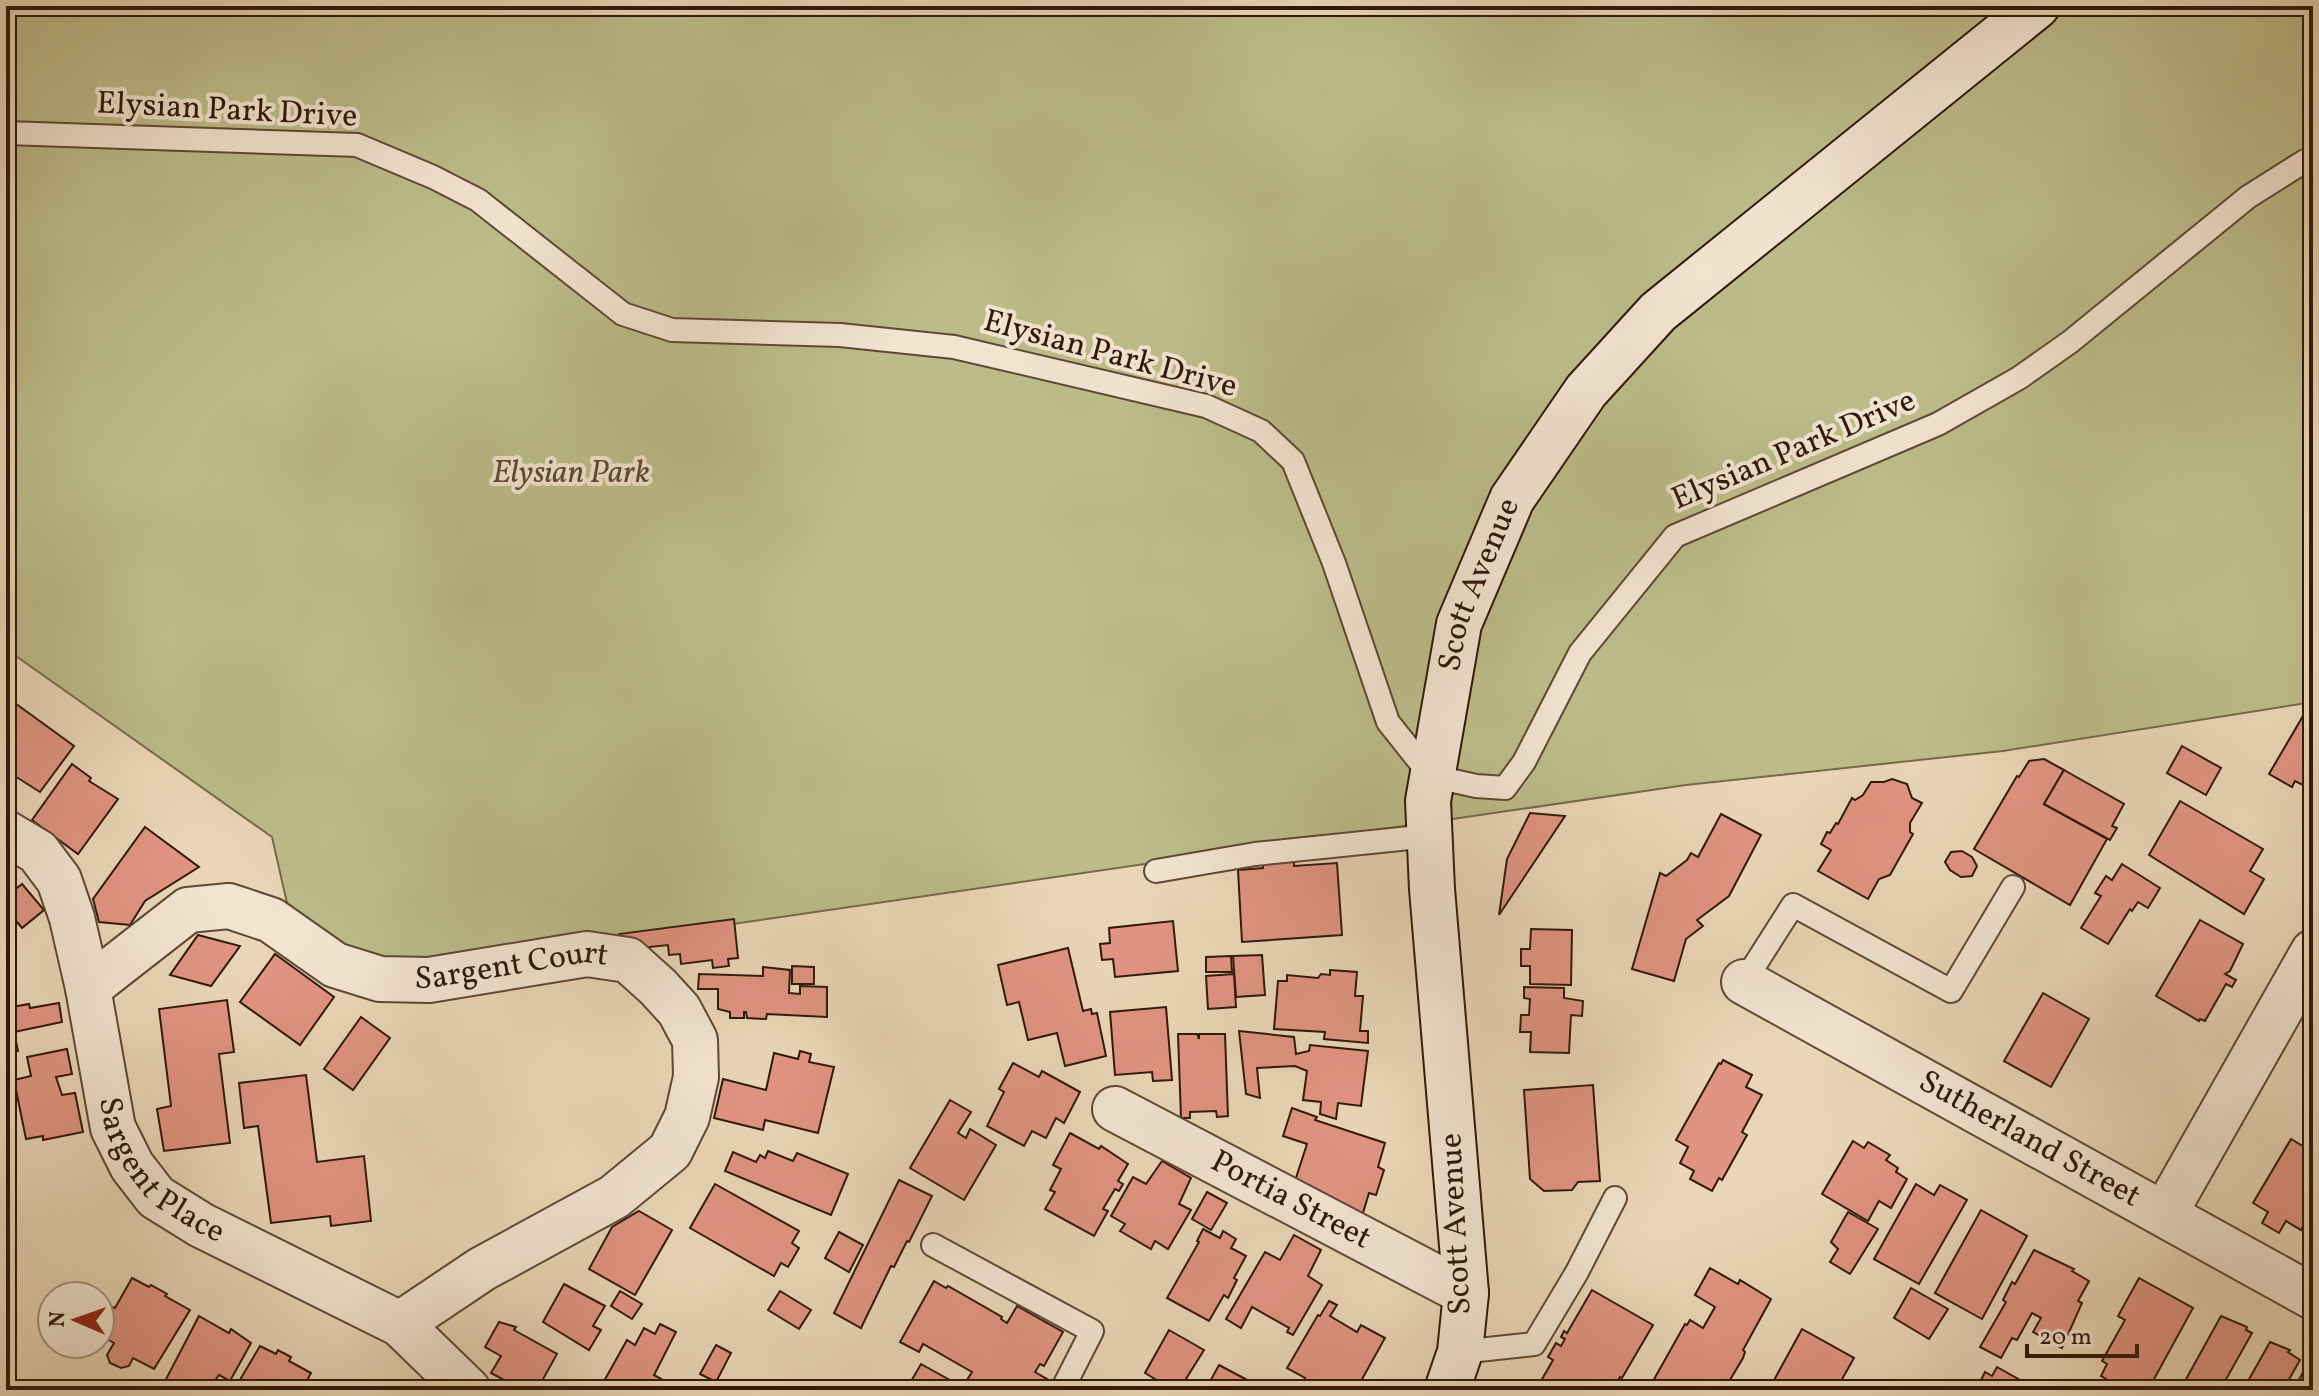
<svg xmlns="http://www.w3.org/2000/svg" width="2319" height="1396" viewBox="0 0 2319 1396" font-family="Vollkorn,serif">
<rect width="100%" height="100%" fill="#ead6b7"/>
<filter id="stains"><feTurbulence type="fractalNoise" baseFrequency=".0025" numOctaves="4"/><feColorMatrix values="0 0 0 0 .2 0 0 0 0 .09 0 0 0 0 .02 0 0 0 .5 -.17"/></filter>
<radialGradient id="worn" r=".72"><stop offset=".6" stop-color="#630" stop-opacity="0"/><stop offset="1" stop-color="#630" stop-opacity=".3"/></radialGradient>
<path fill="#bcbc8a" stroke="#766a4a" stroke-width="2" d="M6,6h2307v696l-310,49 -317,34 -1234,180 -47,2 -67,-20 -49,-35 -17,-75 -266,-188z"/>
<g fill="#e19482" stroke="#301809" stroke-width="2">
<path d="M8,698l66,48 -34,46 -30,-19 2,-3 -6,-4v-17l9,-13 -9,-7z"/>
<path d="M2303,716l10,6v68l-18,-9 -3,6 -23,-13z"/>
<path d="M2182,746l39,22 -15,27 -39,-22z"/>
<path d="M2044,759l20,11 -20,34 63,35 -37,66 -96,-56 43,-73 2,1 10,-16z"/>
<path d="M72,764l19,14 -2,3 29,18 -40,55 -46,-34z"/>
<path d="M2064,770l60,34 -12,22 5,2 -7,12 -66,-36z"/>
<path d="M1892,779l15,5 5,14 10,5 -12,20v9l3,2 -23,41 -11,4 -11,20 -50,-28 13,-21 -10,-6 6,-12 3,1 6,-10 2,1 14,-26 3,2 8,-5 8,-13h13z"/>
<path d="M2180,801l83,48 -13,22 14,8 -20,35 -95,-59z"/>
<path d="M1530,813l35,3 -66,99 8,-56z"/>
<path d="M1721,814l40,21 -32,61 -32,24 6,6 -17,13 -12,42 -42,-12 28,-96 6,3 21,-16 4,-7 7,4z"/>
<path d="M145,827l54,40 -54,34 -15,24 -31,-3 -6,-23z"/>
<path d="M1962,851l10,6 5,9 -5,10 -11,1 -11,-7 -5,-8 6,-10z"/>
<path d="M1294,859v7l43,-3 5,72 -100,7 -4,-72 25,-2v-6z"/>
<path d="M2122,864l38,24 -12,20 -10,-6 -6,9 -2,-2 -22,35 -27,-16 20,-32 -6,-3 11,-17 6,4z"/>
<path d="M22,884l22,26 -22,18 -16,-19v-12z"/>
<path d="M734,919l4,39 -10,1 1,7 -16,2 -1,-8 -31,4 -1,-10 -11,1 -1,-10 -47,5 -2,-16z"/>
<path d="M2200,920l43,24 -13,27 -5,3 11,6 -4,7 -6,-3 -21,37 -5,-2 -1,2 -43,-25z"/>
<path d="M1173,921l5,50 -63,6 -2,-18 -11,1 -2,-16 10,-1 -1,-15z"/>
<path d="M1531,929l41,1 -1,55 -41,-1v-18h-9v-17h9z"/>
<path d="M198,935l42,11 -29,40 -41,-11z"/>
<path d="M1068,948l15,63 8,-2 1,5 5,-1 9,43 -41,10 -8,-33 -29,7 -9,-38 -12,3 -9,-40z"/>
<path d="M275,954l59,43 -34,48 -60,-43z"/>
<path d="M1262,955l3,40 -29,2 -3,-41z"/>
<path d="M1231,956l1,16h-26v-15z"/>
<path d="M792,966l22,1v17h-22z"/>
<path d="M763,967l27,3 -1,23 11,1v-8l27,1v30l-60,-3 -1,5 -19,-1 -1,-6h-2v6h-14v-6l-12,-3v-20h-20l1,-15 64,2z"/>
<path d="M1330,970l27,2 -2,24h8l-3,35h8v12l-44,-4 1,-7 -51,-3 4,-48h9v-6l31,3 3,-4 9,1z"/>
<path d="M1234,974l2,33 -28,2 -2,-33z"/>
<path d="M1524,987l40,1v10l19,3 -1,15 -11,-1 -2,38 -39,-1 1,-20h-11l1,-17h8l1,-16 -6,-1z"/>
<path d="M2043,993l46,26 -38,68 -47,-26z"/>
<path d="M227,1000l7,52 -15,2 11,89 -66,8 -7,-42 14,-3 -12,-97z"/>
<path d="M59,1003l3,19 -48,10 4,19 -12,2v-45l23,-4 1,4z"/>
<path d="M1166,1007l6,73 -19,1 -1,-9 -37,3 -5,-63z"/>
<path d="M361,1017l29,21 -37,52 -29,-21z"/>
<path d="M1239,1031l55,6 2,17 13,-3 1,-6 58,6 -7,55 -23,-3 -2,16 -16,-5 1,-12 -18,-2 4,-29 -12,-5 -38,2 3,30 -14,-4z"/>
<path d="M1178,1034h19l2,5v-5h26l3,82 -11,1 -1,-6 -26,1v6h-9z"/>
<path d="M67,1049l5,25 -16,3 6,18 13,-2 8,39 -40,8v-4l-17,3 -12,-59 17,-4 -4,-19z"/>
<path d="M800,1051l11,3 -2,8 25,5 -16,66 -53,-13 -2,10 -49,-12 9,-39 43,11 8,-37 24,6z"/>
<path d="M1723,1060l29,15 -6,12 16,8 -20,37 5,3 -25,45 -3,-2 -7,13 -22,-12 4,-8 -14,-8 8,-16 -12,-7 43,-77 2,1z"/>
<path d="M1013,1063l26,14 3,-6 38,21 -16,31 -8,-5 -10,20 -14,-7 -8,15 -37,-20 17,-34 -5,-3z"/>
<path d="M306,1075l11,87 47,-6 7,65 -40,5 -1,-10 -59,7 -13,-97 -14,2 -5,-45z"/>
<path d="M1593,1085l7,96 -22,1 -6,8 -28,1 -14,-12 -6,-89z"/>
<path d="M950,1100l21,12 -13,21 8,5 4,-9 26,16 -32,55 -54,-32z"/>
<path d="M1292,1108l25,9 -2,3 70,23 -7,24 6,3 -8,25 -7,-2 -7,23 -68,-32 13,-40 -24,-8z"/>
<path d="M1070,1133l29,16 2,-3 27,18 -10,17 5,3 -4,7 -4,-2 -12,20 5,2 -14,25 -49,-27 10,-17 -5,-2 11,-21 -8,-4z"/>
<path d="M2291,1139l17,10 5,-9v68l-12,22 -15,-9 -7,12 -17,-10 6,-11 -15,-9z"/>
<path d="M1853,1141l11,7 4,-6 22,13 -4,5 12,8 -2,4 11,7 -16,29 -12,-7 -11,20 -46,-27z"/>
<path d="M768,1151l25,10 4,-8 51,21 -17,41 -106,-44 8,-19 23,10 4,-7 5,3z"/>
<path d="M1162,1161l29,17 -12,26 12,6 -23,39 -13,-8 -4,8 -31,-18 5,-7 -14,-8 22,-39 13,7z"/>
<path d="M899,1180l33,16 -23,46 -2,-1 -13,26 -3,-1 -30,62 -27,-15z"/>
<path d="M715,1184l84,47 -7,12 7,5 -11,19 -7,-4 -7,13 -84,-48z"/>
<path d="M1916,1184l18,11 6,-10 27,15 -48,84 -45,-25z"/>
<path d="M1207,1192l20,11 -16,27 -19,-11z"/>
<path d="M1981,1210l46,26 -45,83 -47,-26z"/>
<path d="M639,1211l33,19 -37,65 -46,-26 23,-42z"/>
<path d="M1848,1212l30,17 -28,45 -20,-12 8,-13 -7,-7z"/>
<path d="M1203,1229l17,9 3,-7 13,8 -5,9 15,8 -12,22 3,2 -9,18 -4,-3 -15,26 -42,-23 32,-56 -2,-1z"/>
<path d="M839,1232l24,13 -14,27 -24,-14z"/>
<path d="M1294,1235l27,15 -13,26 14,9 -29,50 -6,-3 2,-4 -37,-21 -11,21 -15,-9 39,-67 15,8z"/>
<path d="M2034,1250l40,19 -2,2 17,10 -11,20 4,2 -20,45 -29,-16 8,-14 -9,-5 -15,27 -5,-2 -11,20 -21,-11 26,-45 -3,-2 9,-18 3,2z"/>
<path d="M1710,1268l28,16 2,-4 31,19 -28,51 2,2 -2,6 -19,32h-76l37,-66 2,1 3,-5 13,8 12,-21 -20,-12z"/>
<path d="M132,1278l17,9 2,-2 16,9 -2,2 25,14 -36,59 -21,-11 -4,8 -8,2 -11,-5 -3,-8 7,-12 -14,-8v-6l12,-22 3,1z"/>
<path d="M2139,1278l54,30 -45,82h-22l-25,-14 6,-12 -5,-3 23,-41 -7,-4z"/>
<path d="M934,1281l12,7 2,-2 54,31 -1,2 6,4 10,-17 46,26 -19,34 -4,-2 -5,8 17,10 -4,8h-49l-10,-9 -6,8 -16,-9 5,-8 -49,-28 -4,8 -19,-10z"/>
<path d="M564,1284l41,22 -12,20 8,4 -12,20 -46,-28z"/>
<path d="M1911,1288l37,21 -19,30 -35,-21z"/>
<path d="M1592,1290l61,35 -31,53 -2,-1 -8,13h-56l-15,-9 12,-21 -5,-3 8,-14 5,3 4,-7 -4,-2 3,-6 3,2z"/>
<path d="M620,1291l22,13 -10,15 -21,-13z"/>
<path d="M780,1291l31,19 -12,19 -31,-19z"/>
<path d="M1329,1301l8,4 -7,11 27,16 4,-7 24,13 -29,52h-40l-13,-7 2,-5 -18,-10 31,-53 2,1z"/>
<path d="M199,1316l30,17 2,-4 20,14 -21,38 -11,-6 -11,15h-35l1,-2 -10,-5z"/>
<path d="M2221,1316l26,11 -1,3 6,3 -32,57h-40z"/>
<path d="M499,1322l17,5 -2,3 43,24 -20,36h-14l-32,-17 10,-17 -16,-9z"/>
<path d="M660,1324l16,8 -22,43 11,6 -6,9h-60l28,-50 8,5 9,-17 11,6z"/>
<path d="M1802,1329l52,29 -18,32h-47l-16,-8z"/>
<path d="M1169,1330l35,20 -25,40h-6l-28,-17z"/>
<path d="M2270,1342l20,8 -2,2 12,8 -17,30h-40z"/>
<path d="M716,1345l15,8 -15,29 -16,-8z"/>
<path d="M260,1346l16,8 2,-4 13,7 -2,4 22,12 -9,17h-68z"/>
<path d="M2309,1362l4,3v25h-20z"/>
<path d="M921,1364l45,25 -1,1h-59z"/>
<path d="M1219,1365l34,18 -3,7h-42l2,-4 -2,-1z"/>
<path d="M1997,1367l37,21 1,2h-51l1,-3 -6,-3 6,-12 7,4z"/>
</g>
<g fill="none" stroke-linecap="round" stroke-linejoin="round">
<g stroke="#5e4834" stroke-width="26">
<g id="lane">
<path d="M6,133l351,12 76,32 45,23 145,114 49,16 168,5 114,12 252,59 55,25 32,30 41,102 54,159 43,54 45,10 29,2 19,-26 56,-109 95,-117 263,-112 81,-46 51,-36 178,-145 57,-36 8,-2"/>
<path d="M1156,871l99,-17 174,-18"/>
<path d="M1744,982l49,-77 158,86 62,-104"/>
<path d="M933,1245l159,86 -30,59"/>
<path d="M1460,1352l74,-8 43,-72 38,-74"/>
</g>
</g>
<g stroke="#5e4834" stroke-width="48">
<g id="street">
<path id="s1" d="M6,833l32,19 21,28 13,38 16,70 25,140 19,38 24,31 45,28 199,99 68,66"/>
<path id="s2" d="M1744,982l569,315"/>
<path id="s3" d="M88,988l100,-78 41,-4 42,14 64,45 45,14 49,1 158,-26 41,6 30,27 21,23 16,30 1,37 -9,40 -17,34 -56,46 -132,72 -82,55"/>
<path id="s4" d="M1115,1109l351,184"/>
<path d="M2165,1213l148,-261"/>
</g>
</g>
<g stroke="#301809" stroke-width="48">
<g id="secondary">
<path id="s5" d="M1447,1390l13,-38 6,-59 -34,-404 -4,-88 31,-177 53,-125 74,-108 72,-79 379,-306"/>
</g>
</g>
<use href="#lane" stroke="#f1e4d0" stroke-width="22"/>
<use href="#street" stroke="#f1e4d0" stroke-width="44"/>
<use href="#secondary" stroke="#f1e4d0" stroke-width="44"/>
</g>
<g text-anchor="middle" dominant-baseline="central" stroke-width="8" stroke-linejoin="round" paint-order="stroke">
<g font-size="32" fill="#301809" stroke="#f1e4d0">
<text transform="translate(227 111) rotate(3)">Elysian Park Drive</text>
<text transform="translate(1110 355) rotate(15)">Elysian Park Drive</text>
<text transform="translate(1794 451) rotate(-23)">Elysian Park Drive</text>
<text stroke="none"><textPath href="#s5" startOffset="816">Scott Avenue</textPath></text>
<text stroke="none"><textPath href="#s3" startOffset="470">Sargent Court</textPath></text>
<text stroke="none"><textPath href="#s2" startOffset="326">Sutherland Street</textPath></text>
<text stroke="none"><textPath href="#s1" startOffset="390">Sargent Place</textPath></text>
<text stroke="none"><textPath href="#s4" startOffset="198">Portia Street</textPath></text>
<text transform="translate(1457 1224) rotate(-93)">Scott Avenue</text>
</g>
<g font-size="32" font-style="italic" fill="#5a4930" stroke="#f1e4d0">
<text x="571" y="474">Elysian Park</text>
</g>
</g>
<rect width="2319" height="1396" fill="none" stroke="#ead6b7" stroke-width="32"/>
<rect x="8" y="8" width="2303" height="1380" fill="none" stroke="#301809" stroke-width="4"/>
<rect x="16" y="16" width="2287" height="1364" fill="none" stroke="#301809" stroke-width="2"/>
<g transform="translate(76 1320) rotate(272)"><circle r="38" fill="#f1e4d0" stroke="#a49280" stroke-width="2"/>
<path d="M0-6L14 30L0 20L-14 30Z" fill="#8f2418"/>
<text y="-12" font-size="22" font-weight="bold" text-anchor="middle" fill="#301809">N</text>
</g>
<path d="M2027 1344v12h110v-12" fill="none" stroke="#301809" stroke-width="4"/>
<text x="2039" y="1344" font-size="24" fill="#301809" stroke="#f1e4d0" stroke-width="6" paint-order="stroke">20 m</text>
<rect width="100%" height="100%" filter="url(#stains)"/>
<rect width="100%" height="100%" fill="url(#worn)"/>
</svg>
